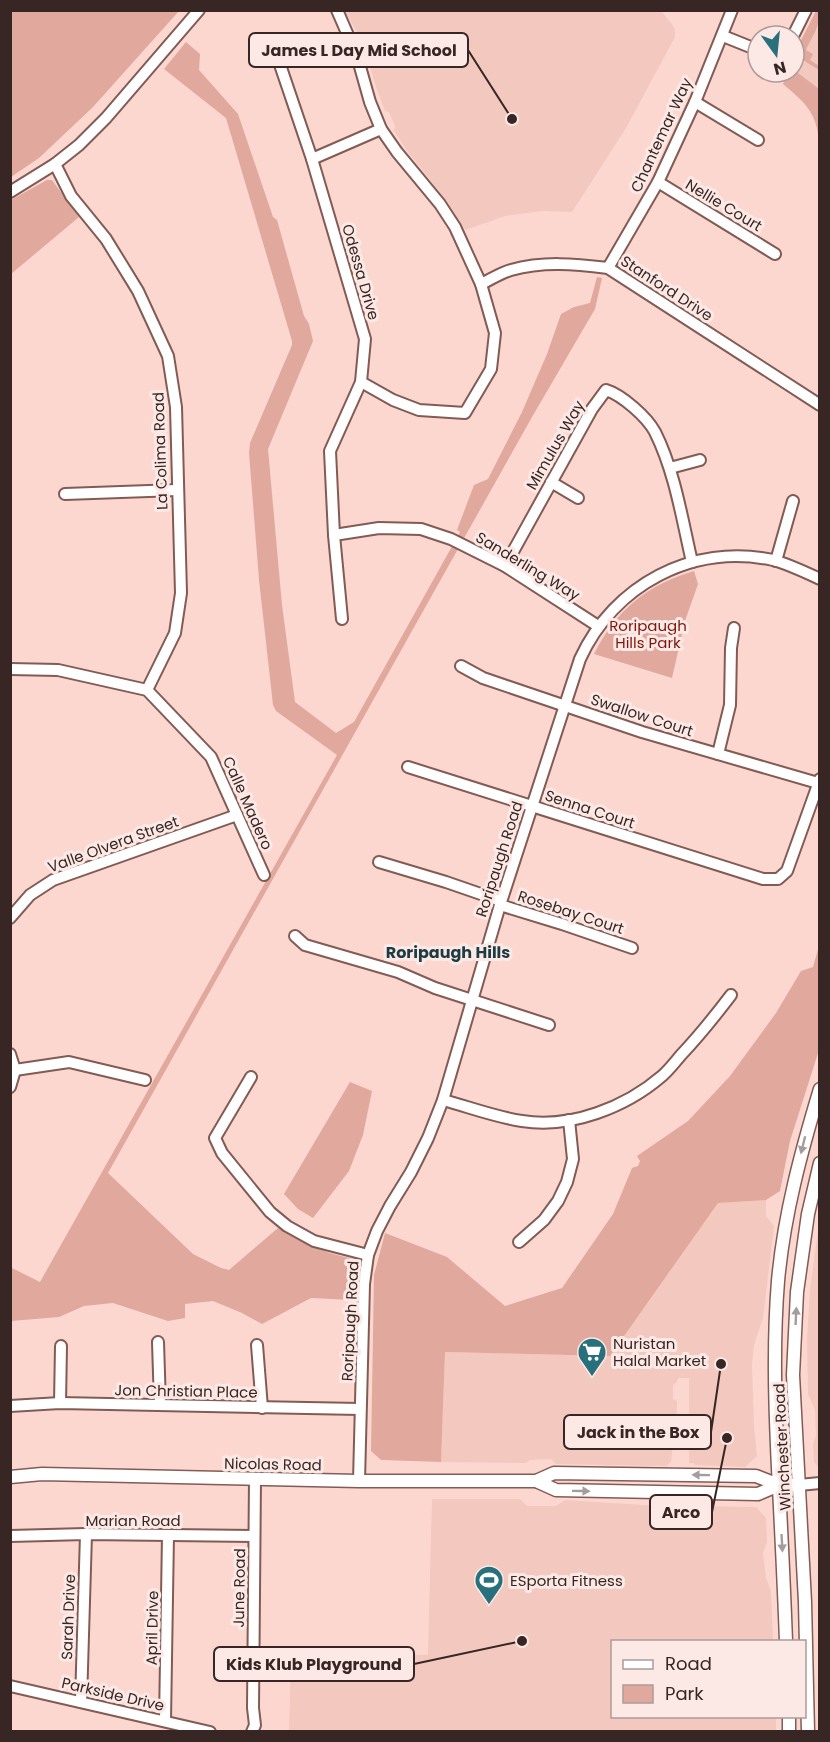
<svg xmlns="http://www.w3.org/2000/svg" width="830" height="1742" viewBox="0 0 830 1742" font-family="Poppins,sans-serif">
<rect width="100%" height="100%" fill="#fcd7d0"/>
<g fill="#f2c8bf">
<path d="M345,11h316l11,13 3,6v7l-49,91 -54,84 -30,-1 -37,5 -40,14 -18,-29 -39,-49 -14,-21 1,-5 -6,-14 -4,-1 -9,-24 -6,-21 -12,-32z"/>
<path d="M816,11h3v135v-18l-14,-25 -22,-19 5,-12 8,-2 8,-12 -3,-8 -4,-2z"/>
<path d="M766,1200v16l8,10 -11,92 -9,27 -2,20 2,63 3,28 -12,11 -49,-2 -3,-2h-4v-85h-11l-1,4 -4,3v14l4,2 -1,39 -3,5 -2,17 -5,4 -110,-2 -5,-5 -21,1 -4,3 -85,-1 4,-110 165,4 108,-153z"/>
<path d="M819,1223v245l-5,-6 -1,-18 3,-8 -1,-26 -7,-16 -1,-56 3,-49z"/>
<path d="M432,1499h88l7,7h29l9,-6 78,5 113,2 10,11 1,24 -4,11 3,25 5,13 2,50 -161,1v74l164,1v14h-487l2,-79 137,3z"/>
</g>
<g fill="#e1a89d">
<path d="M11,10h168v1l-86,96 -54,51 -28,19z"/>
<path d="M816,11h3c1,17 -6,23 -13,39l7,4 -3,6 9,6v4l-16,-10 1,-2 -3,-8 -4,-2z"/>
<path d="M186,42l14,12 -1,16 39,44 35,103 4,3 27,96 5,8 4,17 -45,108 14,156 13,97 41,31 18,-11 106,-190 -3,-2 17,-45 14,-6 34,-67 25,-58 14,-40 13,-7 16,-4 7,-26 5,1 -7,31 -63,108 -424,756 85,81 28,14 8,2 49,-42c23,15 44,24 71,30l5,7 -3,35 -40,-2 -49,26 -20,-11 -29,-12 -28,3v14l-17,3 -55,-18 -29,3 -25,11 -48,4 -1,-54 30,15 297,-527 -61,-44 -3,-6 -14,-125 -10,-127 1,-10 42,-98v-4l-66,-223 -62,-49z"/>
<path d="M794,70l25,19v57c-1,-32 -12,-42 -36,-62l5,-12h6z"/>
<path d="M47,180h5l27,37 -68,57v-74z"/>
<path d="M694,571l4,13 -13,37 -13,57 -78,-24c22,-44 53,-69 100,-83z"/>
<path d="M819,946v104l-29,91 -10,50 -14,9 -48,3 -108,153 -165,-4 -4,110 -60,-2 -10,-9 3,-176 11,-42 62,24 58,49 57,-18 51,-74 19,-46 6,-2 2,-5 -3,-5 51,-35 42,-45 46,-63 25,-42 12,-4z"/>
<path d="M350,1082l22,9 -9,44 -14,36 -36,47 -15,-9 -14,-15z"/>
</g>
<g fill="none" stroke-linecap="round" stroke-linejoin="round">
<g stroke="#825b54" stroke-width="14">
<g id="minor">
<path d="M337,10l20,46 13,46 11,27 16,23 43,52 15,23 26,57 14,49 -4,36 -26,44 -46,-3 -26,-10 -32,-18"/>
<path d="M723,36l35,14"/>
<path d="M793,36l13,-26"/>
<path d="M273,44l39,115 53,180 -4,43 -31,69 4,84 8,84"/>
<path d="M695,102l63,38"/>
<path d="M312,159l69,-30"/>
<path d="M55,164l16,32 35,43 32,52 30,65 8,51 5,186 -6,40 -28,57"/>
<path d="M658,182l117,72"/>
<path d="M10,192l45,-28 24,-19 27,-27 93,-108"/>
<path d="M608,268l50,-86 37,-80 37,-92"/>
<path d="M481,284c9,-4 19,-11 30,-14 32,-9 64,-6 97,-2l212,137"/>
<path d="M670,468l30,-8"/>
<path d="M551,482l27,16"/>
<path d="M65,494l112,-4"/>
<path d="M334,535l45,-7 42,1 30,10 54,27 93,60"/>
<path d="M776,561l17,-60"/>
<path d="M505,566l87,-157 14,-19c16,5 41,27 49,42 20,40 27,87 37,130"/>
<path d="M461,666l22,12 159,54 176,51"/>
<path d="M10,669l48,1 89,20 64,67 53,118"/>
<path d="M718,754l12,-49 1,-57 3,-20"/>
<path d="M408,767l355,112h15l9,-8 33,-92"/>
<path d="M379,862l67,20 55,19"/>
<path d="M500,905l62,19 70,24"/>
<path d="M10,918l20,-23 23,-15 184,-65"/>
<path d="M295,936l10,9 93,27 37,16 114,37"/>
<path d="M10,1054l5,16 -5,17"/>
<path d="M15,1070l54,-8 76,18"/>
<path d="M251,1077l-36,61 7,15 48,59 17,14 27,15 54,14"/>
<path d="M443,1100c26,7 52,17 79,21 49,8 104,-14 140,-45 7,-6 13,-14 19,-21 18,-19 34,-39 50,-60"/>
<path d="M519,1242l25,-22 14,-19 9,-19 6,-23 -4,-39"/>
<path d="M158,1342l2,63"/>
<path d="M257,1345l5,63"/>
<path d="M60,1403l1,-57"/>
<path d="M10,1406l50,-3 300,6"/>
<path d="M359,1481l5,-197 4,-29 9,-24 13,-25 21,-34 17,-34 15,-38 57,-195 80,-246c34,-74 112,-116 193,-99 15,4 32,12 47,19"/>
<path d="M799,1485l21,-2"/>
<path d="M10,1536l76,-2 168,2"/>
<path d="M10,1686l200,46"/>
<path d="M81,1702l5,-168"/>
<path d="M165,1721l3,-186"/>
<path d="M252,1732l3,-7 -2,-17 2,-229"/>
</g>
</g>
<g stroke="#825b54" stroke-width="15">
<g id="major">
<path d="M10,1477l32,-3 317,7h177l18,-8 202,3 23,9h20"/>
<path d="M536,1481l20,9 202,4 21,-9"/>
<path d="M786,1642c-2,-58 -5,-116 -8,-174 -3,-63 -5,-125 0,-187 6,-66 23,-129 42,-192"/>
<path d="M789,1716v16"/>
<path d="M808,1732l-3,-130 -12,-227 4,-83 11,-78 12,-51"/>
</g>
</g>
<use href="#minor" stroke="#fff" stroke-width="10"/>
<use href="#major" stroke="#fff" stroke-width="12"/>
</g>
<defs><path id="oneway-solid" d="M-6-.8H1V-3.2L6.5 0L1 3.2V.8H-6Z" transform="scale(1.5)"/></defs>
<g fill="#a59d9c">
<use href="#oneway-solid" transform="translate(803 1145) rotate(104)"/>
<use href="#oneway-solid" transform="translate(796 1316) rotate(-87)"/>
<use href="#oneway-solid" transform="translate(701 1475) rotate(-179)"/>
<use href="#oneway-solid" transform="translate(581 1491) rotate(1)"/>
<use href="#oneway-solid" transform="translate(782 1543) rotate(87)"/>
</g>
<defs>
<g id="supermarket-pin" transform="scale(1.5)"><path d="M0 17L-7.5 6A9.5 9.5 0 1 1 7.5 6Z" fill="#29707d" stroke="#fce9e6"/><path d="M-6-5.5h2.5l.6 2H6L4.5 2H-2.5L-4.4-4H-6ZM-1.5 3.2a1.3 1.3 0 1 0 .1 0ZM3 3.2a1.3 1.3 0 1 0 .1 0Z" fill="#fff"/></g>
<g id="stadium-pin" transform="scale(1.5)"><path d="M0 17L-7.5 6A9.5 9.5 0 1 1 7.5 6Z" fill="#29707d" stroke="#fce9e6"/><path d="M0-5a6.5 5 0 1 0 0 10a6.5 5 0 1 0 0-10ZM-3.5-1.8h7v3.6h-7Z" fill="#fff"/></g>
</defs>
<g fill-rule="evenodd">
<use href="#supermarket-pin" x="592" y="1352"/>
<use href="#stadium-pin" x="489" y="1580"/>
</g>
<g text-anchor="middle" dominant-baseline="central" stroke-width="6" stroke-linejoin="round" paint-order="stroke">
<g font-size="15" fill="#372623" stroke="#fce9e6">
<text transform="translate(661 135) rotate(-65)">Chantemar Way</text>
<text transform="translate(724 205) rotate(31)">Nellie Court</text>
<text transform="translate(361 272) rotate(74)">Odessa Drive</text>
<text transform="translate(667 288) rotate(33)">Stanford Drive</text>
<text transform="translate(555 445) rotate(-60)">Mimulus Way</text>
<text transform="translate(160 451) rotate(-92)">La Colima Road</text>
<text transform="translate(528 566) rotate(31)">Sanderling Way</text>
<text transform="translate(642 715) rotate(18)">Swallow Court</text>
<text transform="translate(248 803) rotate(66)">Calle Madero</text>
<text transform="translate(590 809) rotate(18)">Senna Court</text>
<text transform="translate(113 844) rotate(-20)">Valle Olvera Street</text>
<text transform="translate(499 859) rotate(-72)">Roripaugh Road</text>
<text transform="translate(571 912) rotate(18)">Rosebay Court</text>
<text transform="translate(350 1321) rotate(-87)">Roripaugh Road</text>
<text transform="translate(186 1391) rotate(1)">Jon Christian Place</text>
<text transform="translate(782 1447) rotate(-93)">Winchester Road</text>
<text transform="translate(273 1464) rotate(1)">Nicolas Road</text>
<text x="133" y="1520">Marian Road</text>
<text transform="translate(239 1588) rotate(-89)">June Road</text>
<text transform="translate(68 1617) rotate(-88)">Sarah Drive</text>
<text transform="translate(152 1628) rotate(-89)">April Drive</text>
<text transform="translate(113 1694) rotate(13)">Parkside Drive</text>
</g>
<g font-size="15" fill="#7e1609" stroke="#fce9e6">
<text x="648" y="625">Roripaugh<tspan x="648" dy="17">Hills Park</tspan></text>
</g>
<g font-size="15" fill="#372623" stroke="#fce9e6" text-anchor="start">
<text x="613" y="1343">Nuristan<tspan x="613" dy="17">Halal Market</tspan></text>
<text x="510" y="1580">ESporta Fitness</text>
</g>
<g font-size="16" font-weight="bold" fill="#1b3c42" stroke="#fce9e6">
<text x="448" y="952">Roripaugh Hills</text>
</g>
</g>
<path fill="none" stroke="#372623" stroke-width="2" d="M512 119L468 50M721 1364L711 1432M727 1438L712 1512M522 1641L414 1664"/>
<g fill="#372623" stroke="#fce9e6" stroke-width="2">
<circle cx="512" cy="119" r="6"/>
<circle cx="721" cy="1364" r="6"/>
<circle cx="727" cy="1438" r="6"/>
<circle cx="522" cy="1641" r="6"/>
</g>
<g fill="#fce9e6" stroke="#372623" stroke-width="2">
<rect x="249" y="33" width="219" height="34" rx="6"/>
<rect x="564" y="1415" width="147" height="34" rx="6"/>
<rect x="650" y="1495" width="62" height="34" rx="6"/>
<rect x="214" y="1647" width="200" height="34" rx="6"/>
</g>
<g font-size="16" text-anchor="middle" font-weight="bold" fill="#372623">
<text x="359" y="56">James L Day Mid School</text>
<text x="638" y="1438">Jack in the Box</text>
<text x="681" y="1518">Arco</text>
<text x="314" y="1670">Kids Klub Playground</text>
</g>
<rect width="830" height="1742" fill="none" stroke="#372623" stroke-width="24"/>
<rect x="611" y="1640" width="195" height="78" fill="#fce9e6" stroke="#ad9b98" stroke-width="1.5"/>
<rect x="623" y="1660" width="30" height="9" fill="#ffffff" stroke="#ad9b98" stroke-width="1.5"/>
<text x="665" y="1670" font-size="18" fill="#372623">Road</text>
<rect x="623" y="1685" width="30" height="18" fill="#e1a89d" stroke="#ad9b98" stroke-width="1.5"/>
<text x="665" y="1700" font-size="18" fill="#372623">Park</text>
<g transform="translate(776 54) rotate(165)"><circle r="28" fill="#fce9e6" stroke="#ad9b98" stroke-width="1.5"/>
<path d="M0-4.5L10 22L0 15L-10 22Z" fill="#29707d"/>
<text y="-9" font-size="16" font-weight="bold" text-anchor="middle" fill="#372623">N</text>
</g>
</svg>
